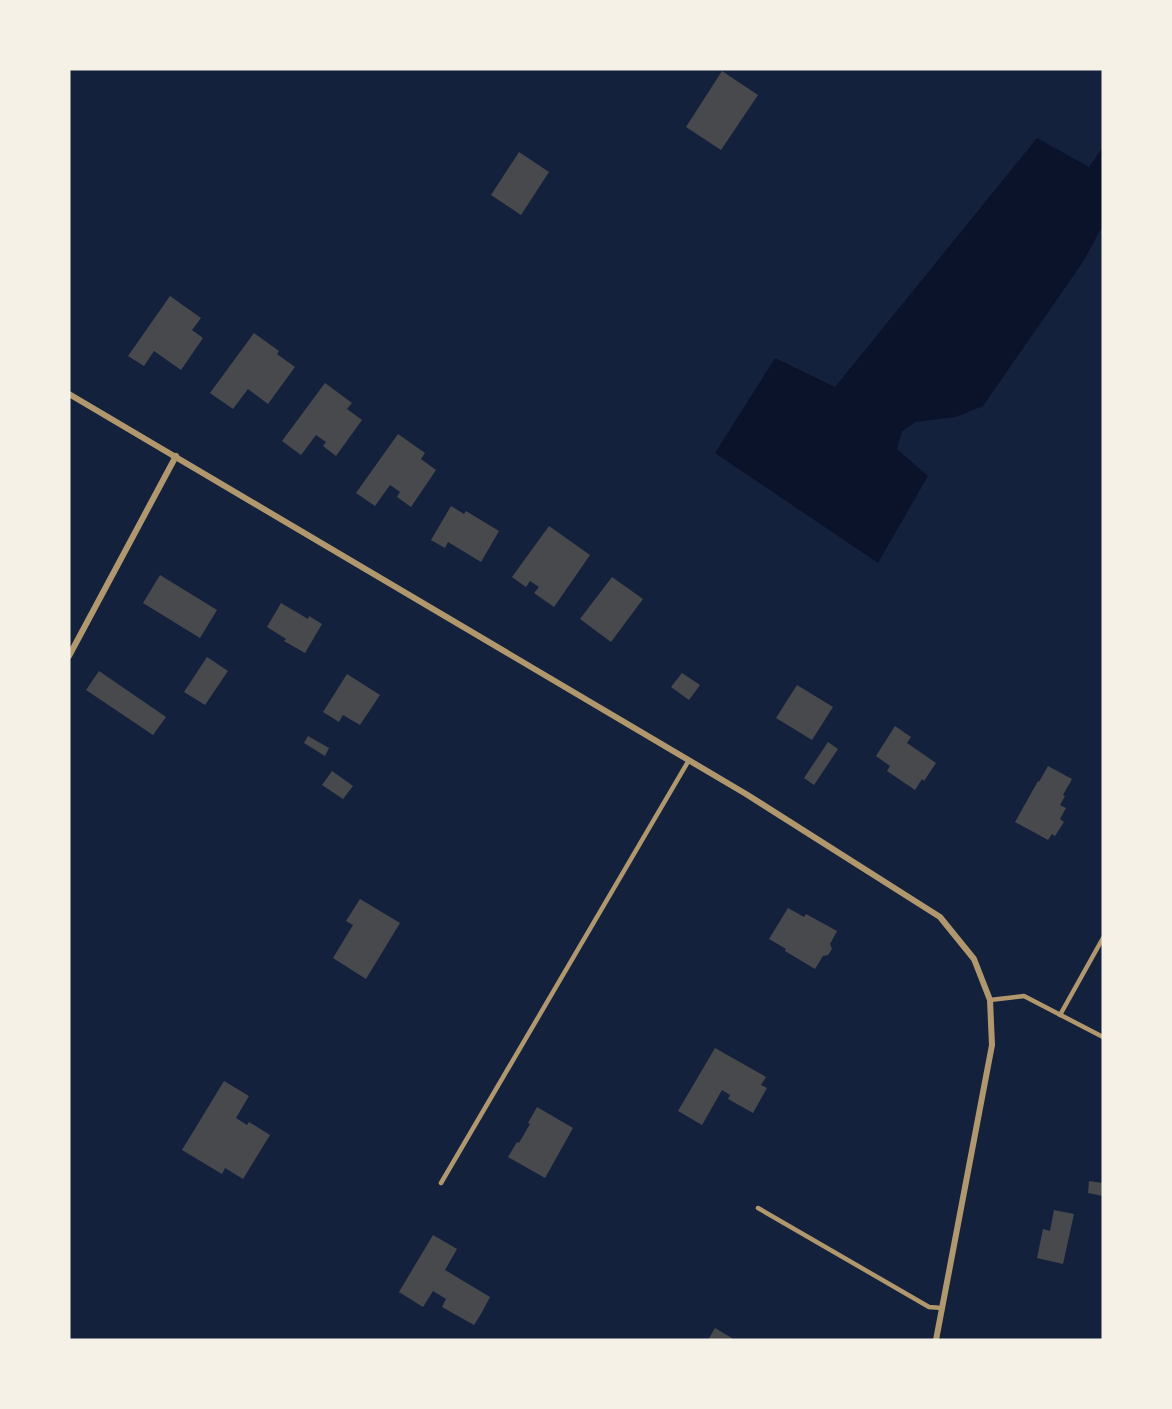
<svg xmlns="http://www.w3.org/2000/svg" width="1172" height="1409" viewBox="0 0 1172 1409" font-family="'Source Sans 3',sans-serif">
<rect width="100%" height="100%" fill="#14213d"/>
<path fill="#0b132b" d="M1037,138l52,29 14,-20v78l-20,37 -100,144 -27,11 -40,5 -14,9 -5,18 31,27 -50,87 -163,-110 60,-95 60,29z"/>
<g fill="#48494c">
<path d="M722,71l36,24 -37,55 -35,-23z"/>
<path d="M519,152l30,20 -28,43 -30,-20z"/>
<path d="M170,296l31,22 -9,12 11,8 -22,32 -27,-19 -10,15 -16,-10z"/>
<path d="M254,333l25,18 -2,3 18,13 -27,37 -20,-15 -15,20 -23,-16z"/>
<path d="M325,383l27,20 -5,6 15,11 -26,36 -13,-10 3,-4 -10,-7 -15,20 -19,-14z"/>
<path d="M398,434l27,19 -4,6 15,11 -25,37 -14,-10 3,-5 -10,-7 -15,21 -19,-13z"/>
<path d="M451,506l13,8 2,-3 33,20 -18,31 -33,-20 -3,6 -14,-8z"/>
<path d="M549,526l41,29 -36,52 -20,-14 5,-6 -9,-6 -4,6 -14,-10z"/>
<path d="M160,575l57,35 -17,28 -57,-35z"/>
<path d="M612,577l31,22 -32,43 -31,-23z"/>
<path d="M281,603l27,16 1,-3 13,8 -17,29 -21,-12 2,-2 -19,-12z"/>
<path d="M207,657l21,14 -23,34 -21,-13z"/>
<path d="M99,671l67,46 -13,18 -67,-45z"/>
<path d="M682,673l18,12 -11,15 -18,-13z"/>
<path d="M347,674l33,21 -20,30 -17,-10 -4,7 -16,-10z"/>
<path d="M797,685l36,22 -21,33 -36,-22z"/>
<path d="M895,726l16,11 -4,6 29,20 -12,18 -2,-2 -7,11 -28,-19 3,-5 -14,-10z"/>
<path d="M308,736l21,12 -4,8 -21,-13z"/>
<path d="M828,742l10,7 -24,36 -10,-7z"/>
<path d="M1048,766l24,13 -9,16 2,1 -5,9 6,3 -6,11 4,3 -9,14 -3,-2 -4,6 -33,-18 23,-41 1,1z"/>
<path d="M332,771l21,15 -10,13 -21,-14z"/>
<path d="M360,899l40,24 -34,56 -33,-21 20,-33 -7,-4z"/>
<path d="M788,908l16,9 2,-3 31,17 -7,13 2,5 -4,6 -5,1 -8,13 -30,-18 1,-2 -17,-10z"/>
<path d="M715,1048l51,29 -5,8 6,3 -14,25 -25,-14 2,-4 -8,-5 -20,35 -24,-14z"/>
<path d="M224,1081l25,15 -13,22 11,7 2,-3 21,13 -27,44 -18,-11 -3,6 -40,-24z"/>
<path d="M537,1107l36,21 -28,50 -37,-21 9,-15 2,1 11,-19 -2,-1z"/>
<path d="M1089,1181l14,2v13l-15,-3z"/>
<path d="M1054,1210l20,4 -11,50 -26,-6 6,-29 7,2z"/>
<path d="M433,1235l24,14 -12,21 45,27 -9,17 -7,11 -32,-18 4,-8 -13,-8 -10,16 -24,-15z"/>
<path d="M715,1328l20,12h-27z"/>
</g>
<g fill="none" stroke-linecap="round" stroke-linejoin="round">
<g stroke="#b1986c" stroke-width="4.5">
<path d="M990,1000l34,-4 79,41"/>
<path d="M1060,1015l43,-77"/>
<path d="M441,1183l248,-423"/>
<path d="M758,1208l171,99 13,1"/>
</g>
<g stroke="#b1986c" stroke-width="6">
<path d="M69,394l677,400 194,123 34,42 16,41 2,45 -56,295"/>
<path d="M69,656l107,-200"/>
</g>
</g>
<rect width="1172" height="1409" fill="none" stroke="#f6f1e7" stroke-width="141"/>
</svg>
